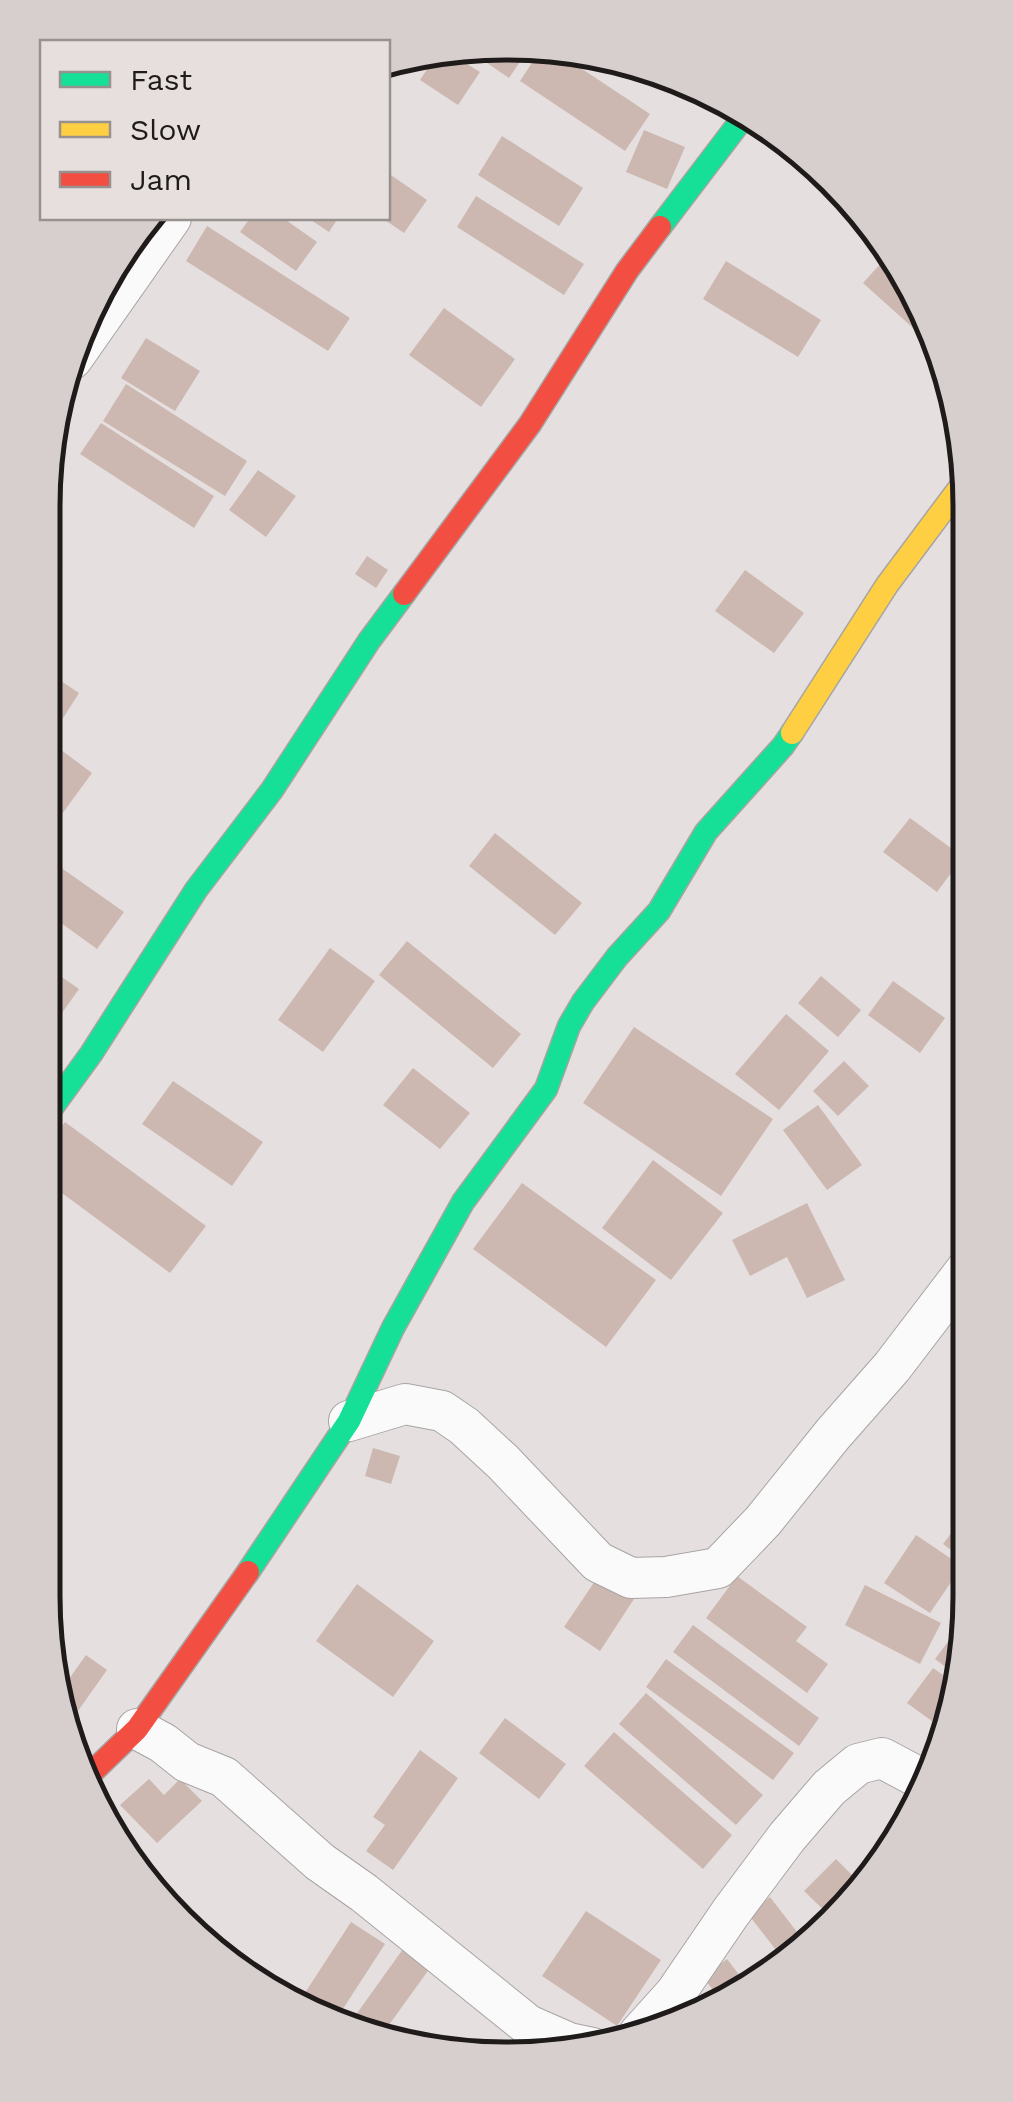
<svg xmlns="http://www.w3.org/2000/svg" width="1013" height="2102" viewBox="0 0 1013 2102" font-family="'Work Sans',sans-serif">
<rect width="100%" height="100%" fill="#e5e0df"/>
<g fill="#cdb8b1">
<path d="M507,43l23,4 -21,31 -41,-28z"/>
<path d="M541,49l17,4 92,61 -25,37 -105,-70z"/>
<path d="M451,54l29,18 -22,33 -38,-25 15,-23z"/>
<path d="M644,130l41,17 -18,42 -41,-17z"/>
<path d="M502,136l81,52 -24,38 -81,-51z"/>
<path d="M388,173l39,27 -23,33 -22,-15h6z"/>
<path d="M476,196l108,68 -20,31 -107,-68z"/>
<path d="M250,218h33l34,24 -21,29 -56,-39z"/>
<path d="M308,218h30l-9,14z"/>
<path d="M207,226l143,92 -22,33 -142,-90z"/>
<path d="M891,252l44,77 7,25 -79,-71z"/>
<path d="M726,261l95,59 -23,37 -95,-58z"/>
<path d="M444,308l71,51 -34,48 -72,-52z"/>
<path d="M146,338l54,33 -25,40 -54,-33z"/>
<path d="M126,384l121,77 -22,35 -122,-75z"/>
<path d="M959,417l6,23 -15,-13z"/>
<path d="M101,423l113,73 -20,32 -114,-74z"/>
<path d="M258,470l38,26 -30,41 -37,-27z"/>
<path d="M367,556l21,14 -12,18 -21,-14z"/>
<path d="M745,570l59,43 -30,40 -59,-42z"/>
<path d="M43,669l36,24 -26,41 -10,-7z"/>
<path d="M53,744l39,29 -49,67v-81z"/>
<path d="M910,818l53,39 -26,35 -54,-40z"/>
<path d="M495,833l87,70 -27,32 -86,-69z"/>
<path d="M43,855l81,57 -27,37 -54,-39z"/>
<path d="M407,941l114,93 -28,34 -114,-93z"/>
<path d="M330,948l45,33 -52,71 -45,-32z"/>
<path d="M43,964l36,25 -22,31 -14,-9z"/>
<path d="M821,976l40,34 -23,27 -40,-34z"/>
<path d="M893,981l52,37 -25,35 -52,-38z"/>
<path d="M786,1014l43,37 -50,59 -44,-36z"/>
<path d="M634,1027l139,92 -52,77 -138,-93z"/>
<path d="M844,1061l25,25 -31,30 -25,-25z"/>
<path d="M413,1068l57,45 -30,36 -57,-44z"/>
<path d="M173,1081l90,61 -31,44 -90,-62z"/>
<path d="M818,1105l44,60 -35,25 -44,-60z"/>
<path d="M65,1122l141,104 -36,47 -127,-94v-28z"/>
<path d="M653,1160l70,53 -52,67 -69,-52z"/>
<path d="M522,1183l134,97 -50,67 -133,-98z"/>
<path d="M807,1203l38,77 -38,18 -20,-41 -37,19 -18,-36z"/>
<path d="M43,1396l16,12 -16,24z"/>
<path d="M373,1448l27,8 -9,28 -26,-8z"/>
<path d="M970,1508v56l-27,-20z"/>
<path d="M916,1535l46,31 -32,47 -46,-30z"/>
<path d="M599,1575l35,24 -34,52 -36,-24z"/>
<path d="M737,1576l70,51 -11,14 32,23 -21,29 -101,-75z"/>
<path d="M357,1584l77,57 -41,56 -77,-56z"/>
<path d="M865,1585l76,38 -21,41 -75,-39z"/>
<path d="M962,1623l3,2 -10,49 -20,-15z"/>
<path d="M693,1625l126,93 -20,28 -126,-94z"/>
<path d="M86,1655l21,15 -39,55 -5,-4 -4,-28z"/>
<path d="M666,1659l128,94 -21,27 -127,-93z"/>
<path d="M933,1668l20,14 -9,48 -37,-27z"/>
<path d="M646,1693l117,102 -27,30 -117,-101z"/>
<path d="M505,1718l61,46 -27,35 -60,-46z"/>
<path d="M614,1732l118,103 -29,34 -119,-103z"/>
<path d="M420,1750l38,28 -65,92 -27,-19 19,-26 -12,-8z"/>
<path d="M149,1779l15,16 16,-16 22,22 -45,42 -37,-38z"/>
<path d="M836,1859l28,28 -9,15 -22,17 -29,-28z"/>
<path d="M770,1897l34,44 -81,62 -20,-26 24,-18 17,22 35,-27 -31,-40z"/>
<path d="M586,1911l75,49 -44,66 -75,-50z"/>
<path d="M351,1922l34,22 -48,74 -38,-16z"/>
<path d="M403,1949l27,19 -49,68 -31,-13z"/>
<path d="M691,2000l11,15 -41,12z"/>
</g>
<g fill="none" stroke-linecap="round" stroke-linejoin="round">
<g stroke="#a7a4a3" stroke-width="42">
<g id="street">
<path d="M72,359l99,-141"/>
<path d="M349,1421l56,-17 37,7 22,15 39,36 95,100 33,16 35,-1 52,-9 45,-47 70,-87 59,-67 77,-101"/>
<path d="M137,1729l26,14 24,19 37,15 96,85 44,31 164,132 41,18 24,5"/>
<path d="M639,2034l36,-40 56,-82 56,-75 42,-49 29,-24 24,-6 47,25"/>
</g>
</g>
<g stroke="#a7a4a3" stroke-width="25">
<g id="fast">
<path d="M660,227l86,-113"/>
<path d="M43,1120l48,-66 105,-164 76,-100 97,-149 35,-47"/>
<path d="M248,1572l101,-151 44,-93 70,-126 83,-113 23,-63 14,-24 34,-45 42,-46 47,-79 77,-86 9,-13"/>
</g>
</g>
<g stroke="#a7a4a3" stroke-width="25">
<path id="slow" d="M792,733l95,-148 80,-107"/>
</g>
<g stroke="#a7a4a3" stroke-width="25">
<g id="jam">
<path d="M404,594l126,-170 97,-153 33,-44"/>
<path d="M85,1779l52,-50 111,-157"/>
</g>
</g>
<use href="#street" stroke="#fbfafa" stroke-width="40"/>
<use href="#fast" stroke="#16e098" stroke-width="22"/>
<use href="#slow" stroke="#ffcf43" stroke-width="22"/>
<use href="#jam" stroke="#f24e42" stroke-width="22"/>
</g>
<path d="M0 0H1013V2102H0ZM506 60H507A446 446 0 0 1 953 506V1596A446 446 0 0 1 507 2042H506A446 446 0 0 1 60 1596V506A446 446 0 0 1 506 60Z" fill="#d7cfcd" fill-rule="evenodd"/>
<path fill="none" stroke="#1e1b1a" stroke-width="5" d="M506 60H507A446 446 0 0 1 953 506V1596A446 446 0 0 1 507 2042H506A446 446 0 0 1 60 1596V506A446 446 0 0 1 506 60Z"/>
<rect x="40" y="40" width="350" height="180" fill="#e7dfdd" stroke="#97918f" stroke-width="2.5"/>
<rect x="60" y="72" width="50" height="15" fill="#16e098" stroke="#97918f" stroke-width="2.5"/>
<text x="130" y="90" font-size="30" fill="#1e1b1a">Fast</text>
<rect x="60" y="122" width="50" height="15" fill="#ffcf43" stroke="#97918f" stroke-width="2.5"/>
<text x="130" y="140" font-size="30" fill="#1e1b1a">Slow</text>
<rect x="60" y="172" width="50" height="15" fill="#f24e42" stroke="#97918f" stroke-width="2.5"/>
<text x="130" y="190" font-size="30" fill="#1e1b1a">Jam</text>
</svg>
